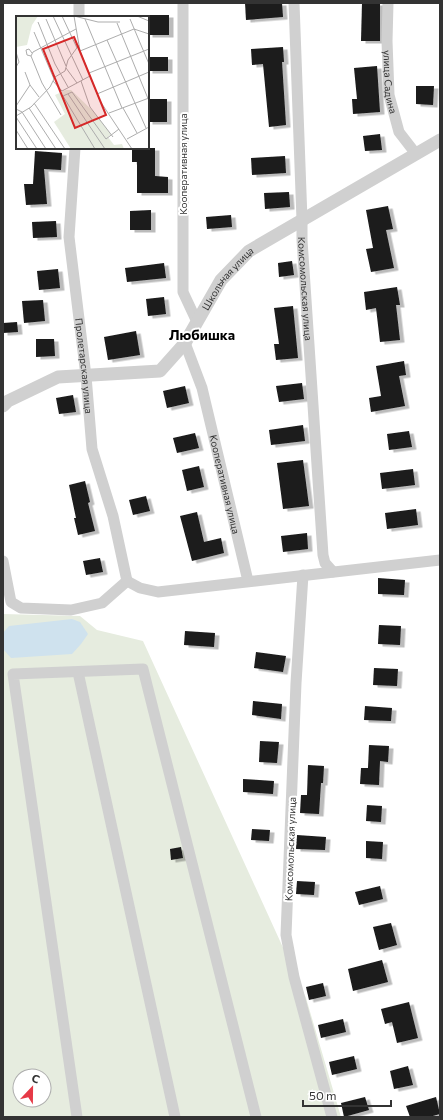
<svg xmlns="http://www.w3.org/2000/svg" width="443" height="1120" viewBox="0 0 443 1120" font-family="Commissioner,sans-serif">
<defs>
<filter id="shadow"><feDropShadow dx="4.5" dy="2.5" stdDeviation="0" flood-color="#0004"/></filter>
</defs>
<rect width="100%" height="100%" fill="#fff"/>
<path fill="#e6ecdf" fill-rule="evenodd" d="M3,614l77,2 17,14 46,11 163,357 35,119h-338zM20,1076h24v24h-24z"/>
<path fill="#cfe2ee" d="M72,619l8,3 8,12 -7,10 -9,10 -61,4 -8,-9v-16l6,-7z"/>
<g fill="#1a1a1a" filter="url(#shadow)">
<path d="M245,3h37l1,14 -37,3z"/>
<path d="M362,3h18v38h-19z"/>
<rect x="148" y="15" width="21" height="20"/>
<path d="M283,47l1,15h-2l4,63 -17,2 -6,-63 -11,1 -1,-16z"/>
<rect x="148" y="57" width="20" height="14"/>
<path d="M377,66l3,46 -27,2 -1,-15h5l-3,-31z"/>
<path d="M416,86h18l-1,19 -17,-1z"/>
<rect x="148" y="99" width="19" height="23"/>
<path d="M380,134l2,16 -17,1 -2,-15z"/>
<path d="M132,148h23v28l13,1v16h-31v-31h-5z"/>
<path d="M35,151l27,2 -1,17 -17,-1 3,35 -21,1 -2,-21h9z"/>
<path d="M285,156l1,17 -34,2 -1,-17z"/>
<path d="M289,192l1,15 -25,2 -1,-16z"/>
<path d="M388,206l5,23 -7,1 8,38 -23,4 -5,-23 7,-1 -7,-38z"/>
<path d="M151,210v20h-21v-19z"/>
<path d="M231,215l1,12 -25,2 -1,-12z"/>
<path d="M56,221l1,16 -24,1 -1,-16z"/>
<path d="M292,261l2,14 -15,2 -1,-14z"/>
<path d="M164,263l2,15 -39,4 -2,-14z"/>
<path d="M58,269l2,19 -21,2 -2,-19z"/>
<path d="M397,287l3,18h-4l4,35 -20,2 -4,-34 -10,2 -2,-18z"/>
<path d="M164,297l2,17 -18,2 -2,-17z"/>
<path d="M43,300l2,21 -21,2 -2,-22z"/>
<path d="M293,306l5,52 -22,2 -2,-16h5l-5,-36z"/>
<path d="M17,322l1,10 -15,1v-10z"/>
<path d="M136,331l4,24 -32,5 -4,-23z"/>
<path d="M36,339h18l1,17 -19,1z"/>
<path d="M404,361l2,14 -7,1 6,30 -34,6 -2,-14 12,-2 -5,-30z"/>
<path d="M302,383l2,16 -25,3 -3,-16z"/>
<path d="M185,386l4,17 -22,5 -4,-17z"/>
<path d="M73,395l3,17 -17,2 -3,-16z"/>
<path d="M303,425l2,16 -34,4 -2,-15z"/>
<path d="M409,431l3,16 -23,3 -2,-16z"/>
<path d="M195,433l4,15 -22,5 -4,-15z"/>
<path d="M303,460l6,46 -26,3 -6,-46z"/>
<path d="M199,466l5,21 -17,4 -5,-21z"/>
<path d="M413,469l2,16 -33,4 -2,-16z"/>
<path d="M85,481l5,21 -2,1 7,28 -17,4 -4,-17h2l-7,-33z"/>
<path d="M146,496l4,15 -17,4 -4,-15z"/>
<path d="M416,509l2,16 -31,4 -2,-16z"/>
<path d="M197,512l7,30 17,-4 3,15 -32,8 -12,-45z"/>
<path d="M307,533l1,16 -25,3 -2,-16z"/>
<path d="M100,558l3,14 -17,3 -3,-14z"/>
<path d="M378,578l27,2 -1,15 -26,-1z"/>
<path d="M379,625l22,1 -1,19 -22,-1z"/>
<path d="M185,631l30,2 -1,14 -30,-2z"/>
<path d="M256,652l30,4 -3,16 -29,-4z"/>
<path d="M374,668l24,1 -1,17 -24,-1z"/>
<path d="M253,701l29,3 -1,15 -29,-4z"/>
<path d="M365,706l27,2 -1,13 -27,-1z"/>
<path d="M260,741l19,1 -2,21 -18,-1z"/>
<path d="M369,745l20,1 -1,16 -8,-1 -1,24 -19,-1 1,-16h7z"/>
<path d="M308,765l16,1 -1,17h-2l-2,31 -19,-1 1,-18h6z"/>
<path d="M243,779l31,2 -1,13 -30,-2z"/>
<path d="M367,805l15,1 -1,16 -15,-1z"/>
<path d="M252,829l18,1 -1,11 -18,-1z"/>
<path d="M297,835l29,2 -1,13 -29,-1z"/>
<path d="M366,841l17,1 -1,17 -16,-1z"/>
<path d="M181,847l2,11 -12,2 -1,-11z"/>
<path d="M297,881l18,1 -1,13 -18,-1z"/>
<path d="M380,886l3,13 -24,6 -4,-13z"/>
<path d="M391,923l6,22 -18,5 -6,-23z"/>
<path d="M382,960l6,22 -35,9 -5,-22z"/>
<path d="M323,983l3,13 -17,4 -3,-13z"/>
<path d="M409,1002l9,36 -21,5 -5,-21 -7,2 -4,-15z"/>
<path d="M343,1019l3,13 -25,6 -3,-13z"/>
<path d="M354,1056l3,13 -25,6 -3,-13z"/>
<path d="M408,1066l5,19 -19,4 -4,-18z"/>
<path d="M365,1097l4,13 -25,7 -3,-14z"/>
<path d="M436,1097l4,17 -11,3h-19l-4,-11z"/>
</g>
<g fill="none" stroke-linecap="round" stroke-linejoin="round">
<g stroke="#d0d0d0" stroke-width="11">
<path d="M183,3v289l14,30"/>
<path id="s1" d="M294,3l8,217v20l21,315 2,8 8,9"/>
<path id="s2" d="M388,3l-1,38 2,54 10,37 17,22"/>
<path d="M79,17v-14"/>
<path id="s3" d="M75,148l-6,89 17,139 6,73 21,67 14,65"/>
<path id="s4" d="M185,343l17,45 46,193"/>
<path d="M3,561l8,41 10,6 50,2 31,-7 25,-22"/>
<path d="M303,575l-7,108 -10,252 8,42 38,140"/>
<path d="M127,581l13,7 18,4 282,-32"/>
<path d="M78,672l97,445"/>
<path d="M77,1117l-64,-443 130,-5 113,448"/>
</g>
<path stroke="#d0d0d0" stroke-width="13" id="s5" d="M3,406l5,-5 50,-24 102,-6 25,-28 36,-63 28,-29 191,-111"/>
</g>
<g text-anchor="middle" dominant-baseline="central" stroke-width="4" stroke-linejoin="round" paint-order="stroke">
<g font-size="10" fill="#333" stroke="#fff">
<text stroke="none"><textPath href="#s2" startOffset="79">улица Садина</textPath></text>
<text transform="translate(183 164) rotate(-90)">Кооперативная улица</text>
<text stroke="none"><textPath href="#s5" startOffset="280">Школьная улица</textPath></text>
<text stroke="none"><textPath href="#s1" startOffset="286">Комсомольская улица</textPath></text>
<text stroke="none"><textPath href="#s3" startOffset="219">Пролетарская улица</textPath></text>
<text stroke="none"><textPath href="#s4" startOffset="147">Кооперативная улица</textPath></text>
<text transform="translate(290 849) rotate(-88)">Комсомольская улица</text>
</g>
<g font-size="14" font-weight="bold" fill="#000" stroke="#fff">
<text x="202" y="334">Любишка</text>
</g>
</g>
<g transform="translate(16 16)">
<rect width="133" height="133" fill="#fff"/>
<path d="M0,0h22l-6,9 -5,20 -11,2zM50,74h5l22,21 18,23 -3,3 6,8 8,-1 2,5h-53l-17,-27 11,-8 -10,-19z" fill="#e6ecdf"/>
<path fill="none" stroke="#adadad" stroke-width="1" d="M37,0l30,64M46,0l15,32M58,0l24,6h22M58,0l6,35 20,50 32,48M121,0l12,5M30,3l20,47M69,3l37,89M114,3l19,45M22,6l17,42 13,23M101,7l32,78M18,16l20,47M91,24l39,88M64,35l54,-22 15,5M0,36l3,10 -3,5M15,40l11,27 19,32M15,40l2,-4 43,-23M15,40l-4,-1 -1,-5 3,-1 3,4M50,52l11,15M9,56l5,13 9,12M73,57l60,-24M37,65l9,10 28,-15M65,65l9,26 23,30M52,78l37,55M81,78l52,-22M18,87l31,46M0,90l14,-21M13,92l27,41M107,92l14,25M0,93l6,3 24,37M93,97l40,-15M0,100l15,-9 19,-20 5,-10 10,-6 3,-11 11,-15M0,101l21,32M0,114l12,19M90,123l13,-10M111,123l22,-12M79,133l-32,-53 9,-4 34,47"/>
<path fill="#d62828" fill-opacity="0.15" stroke="#d62828" stroke-width="2" d="M58,21l32,78 -31,13 -32,-79z"/>
<rect width="133" height="133" fill="none" stroke="#333" stroke-width="2"/>
</g>
<rect width="443" height="1120" fill="none" stroke="#333333" stroke-width="8"/>
<g transform="translate(32 1088) rotate(22)"><circle r="19" fill="#ffffff" stroke="#adadad"/>
<path d="M0-3L7 15L0 10L-7 15Z" fill="#e63946"/>
<text y="-6" font-size="11" font-weight="bold" text-anchor="middle" fill="#333333">С</text>
</g>
<path d="M303 1100v6h88v-6" fill="none" stroke="#333333" stroke-width="2"/>
<text x="309" y="1100" font-size="12" fill="#333333" stroke="#ffffff" stroke-width="3" paint-order="stroke">50 m</text>
</svg>
